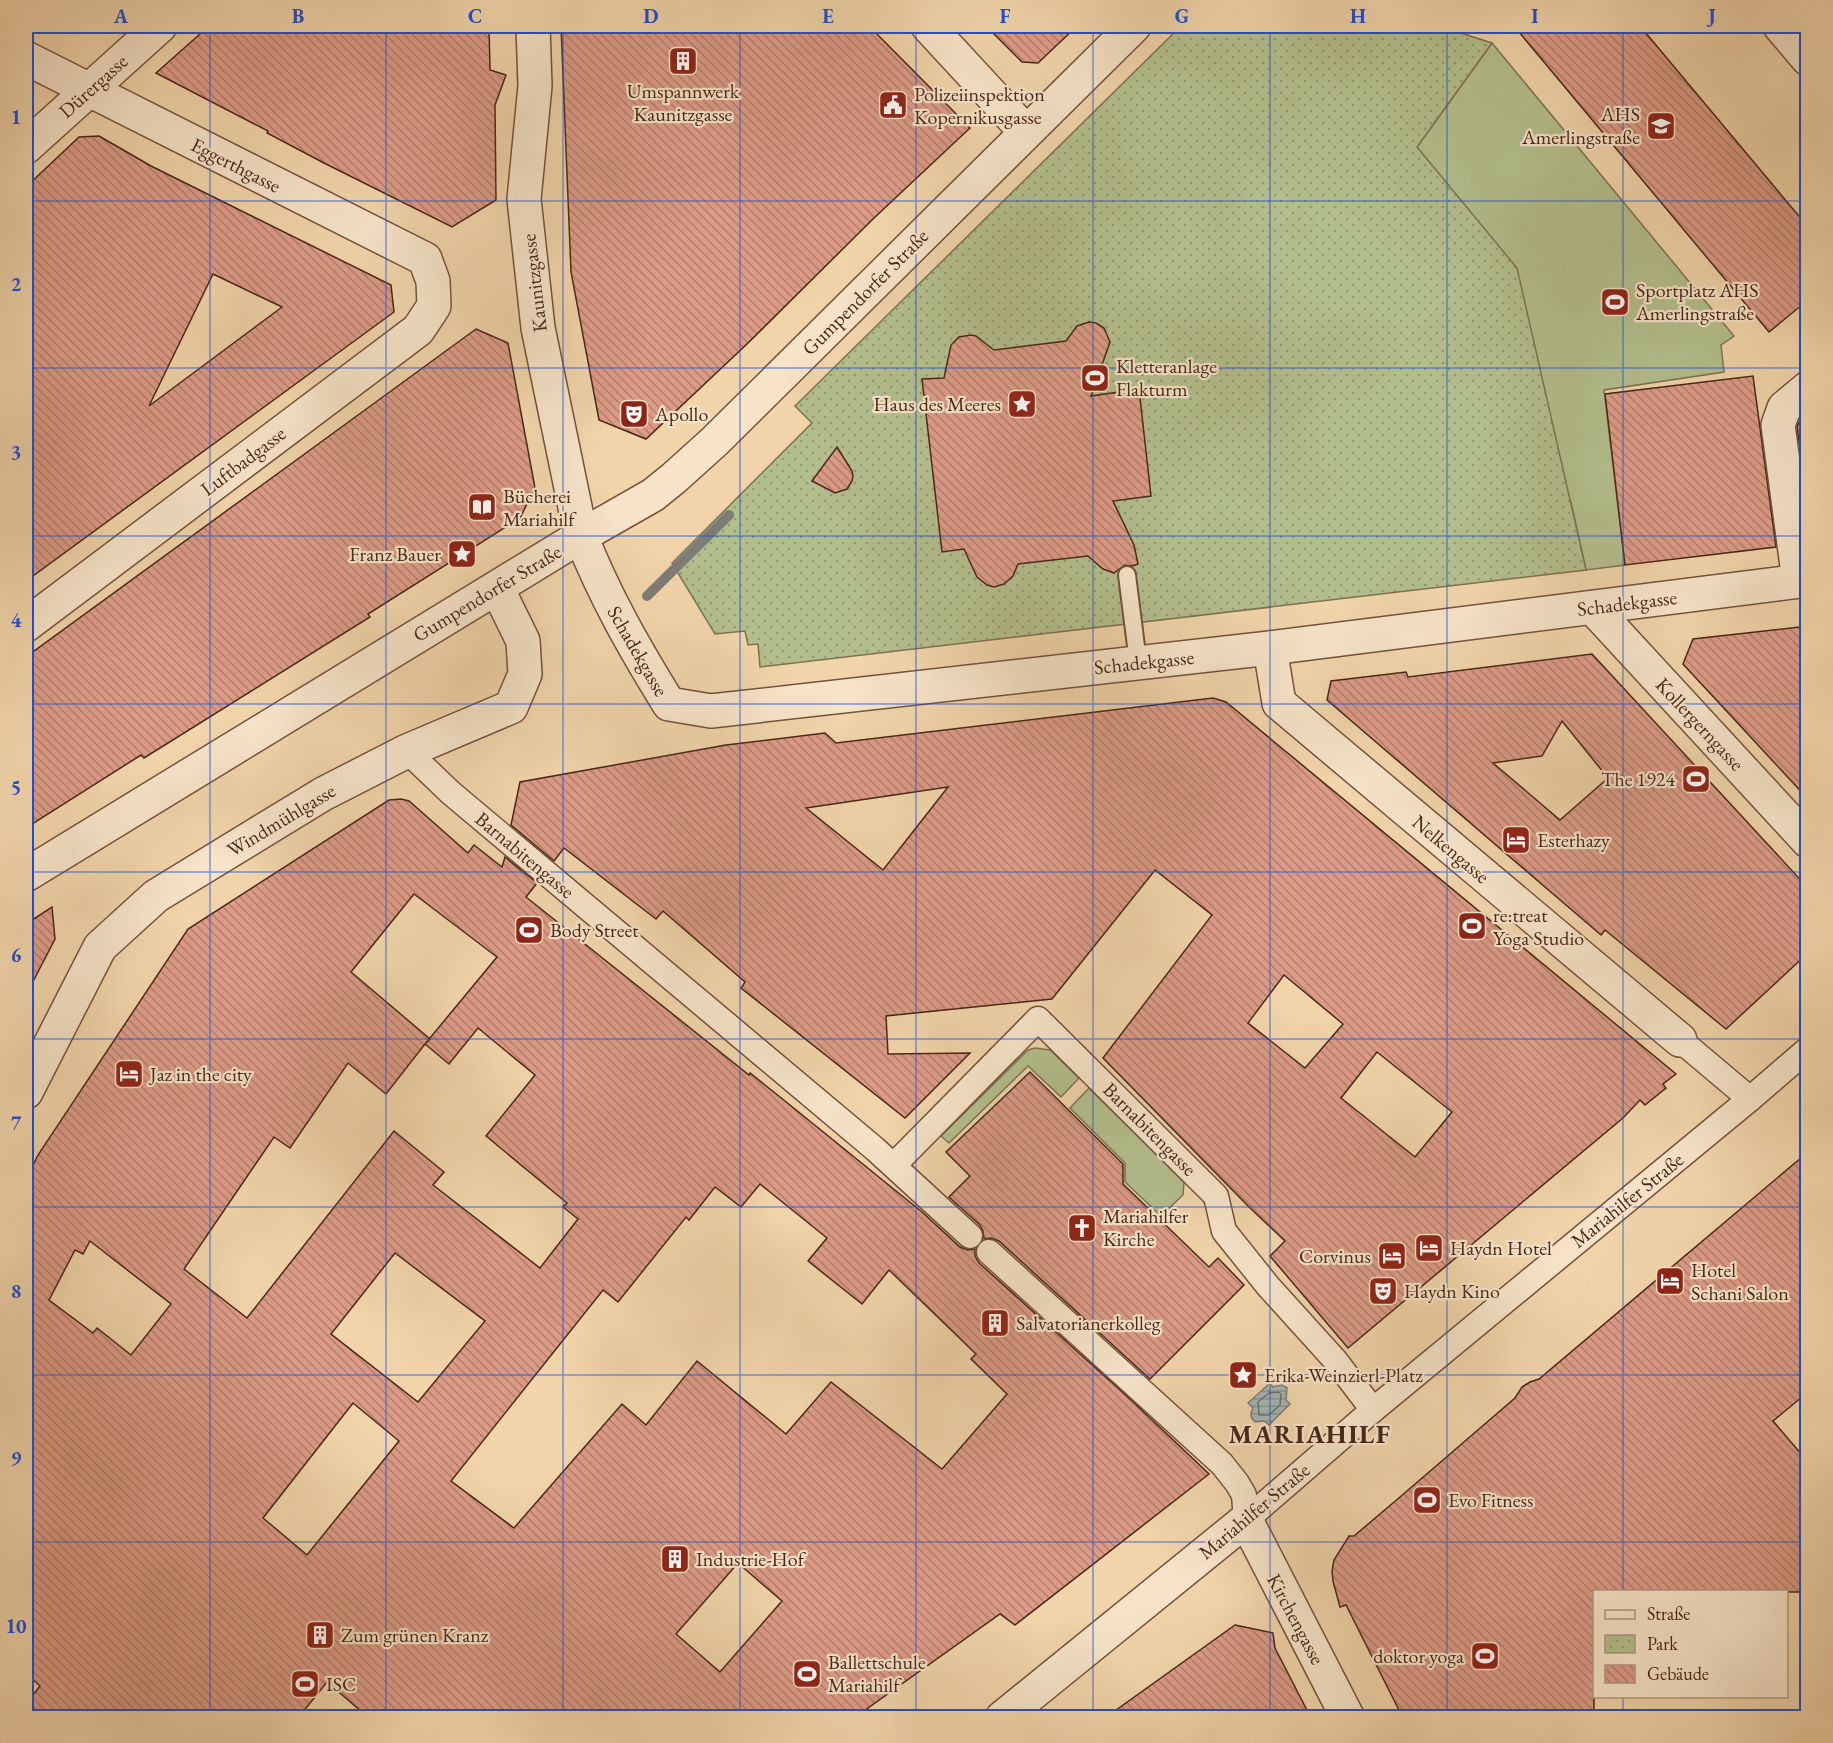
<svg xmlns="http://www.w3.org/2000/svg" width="1833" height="1743" viewBox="0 0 1833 1743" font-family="'EB Garamond',serif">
<defs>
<pattern id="park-dots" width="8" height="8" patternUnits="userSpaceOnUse" patternTransform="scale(1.5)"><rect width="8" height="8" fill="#b3be8d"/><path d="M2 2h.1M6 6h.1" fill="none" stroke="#949a72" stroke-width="1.8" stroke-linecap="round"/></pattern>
<pattern id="water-rules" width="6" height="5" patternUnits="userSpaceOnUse" patternTransform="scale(1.5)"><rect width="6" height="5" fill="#a1b5b5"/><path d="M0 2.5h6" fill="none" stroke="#859392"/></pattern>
<pattern id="building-back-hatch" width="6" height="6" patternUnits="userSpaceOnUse" patternTransform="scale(1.5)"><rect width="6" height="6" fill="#dc9b87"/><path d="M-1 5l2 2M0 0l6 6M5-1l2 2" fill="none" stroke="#b47e6d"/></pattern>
</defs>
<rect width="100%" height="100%" fill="#f1d4aa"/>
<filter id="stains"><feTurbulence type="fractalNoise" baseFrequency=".00333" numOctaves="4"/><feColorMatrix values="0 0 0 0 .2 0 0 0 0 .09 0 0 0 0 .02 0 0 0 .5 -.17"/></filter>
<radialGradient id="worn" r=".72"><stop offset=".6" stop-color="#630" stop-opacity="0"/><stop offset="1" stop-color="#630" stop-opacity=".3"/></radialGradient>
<g fill="#b3be8d" stroke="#7e7252" stroke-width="1.5">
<path d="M1492,43l242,293 -13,9 3,27 -120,18 21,175 -39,5 -15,-68 -162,-363 8,8z"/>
<path d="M1035,1048l15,2 29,28 -18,19 -33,-31 -79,77 -8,-7 87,-86z"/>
<path d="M1089,1088l95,94 -1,13 -22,21 -36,-34v-19l-55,-55z"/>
</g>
<path fill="url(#park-dots)" stroke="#7e7252" stroke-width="1.5" d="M1181,26h258l53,17 -75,104 100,121 69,302 -826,97 -2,-23 -10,1 -3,-14 -30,3 -43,-71 140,-140 -17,-17z"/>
<path fill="url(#water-rules)" stroke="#7e7c76" stroke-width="1.5" d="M1270,1383l3,4 9,-2 5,3 -1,12 4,4 -21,21 -5,-4 -9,1c-5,-5 -5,-8 -2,-14l-5,-5z"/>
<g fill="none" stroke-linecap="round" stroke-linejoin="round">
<path stroke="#756e66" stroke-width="1.5" d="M1278,1392l3,2 -1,11 -11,10h-10l-1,-13 11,-9z"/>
<path stroke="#7e7c76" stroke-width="10" d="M647,596l82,-81"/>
</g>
<g fill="url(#building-back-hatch)" stroke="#492618" stroke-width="1.5" fill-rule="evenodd">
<path d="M209,26h280l1,44 16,5 -11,30 1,95 -44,27 -128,-64 -57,-30 1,-2 -112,-58z"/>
<path d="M561,26h308l101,102 -96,90 -127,126 -101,95 -47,-19 -28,-148z"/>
<path d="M986,26h91l-39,37 -16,-1z"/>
<path d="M1514,26h126l168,201v73l-39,32z"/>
<path d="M99,136l52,30 240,119 3,27 -368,269v-394l53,-50zM213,274l69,33 -133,99z"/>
<path d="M1089,322l7,1 8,5 6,14 -19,54 48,-7 12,107 -38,5 21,44 4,19 -6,2 -7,-1 -11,8 -11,-4 -15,-13 -70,8 -5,12 -9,8 -10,3 -7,-2 -10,-8 -13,-28 -22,3 -20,-173 22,-1 7,-33 8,-8 12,-2 5,1 18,14 72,-9 11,-15z"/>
<path d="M476,329l32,14 27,145 -15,30 -152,96 2,3 -226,141 -3,-3 -115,73v-171z"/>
<path d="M1753,376l23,171 -151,18 -20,-171z"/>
<path d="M1808,415v89l-11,-77 2,-5z"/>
<path d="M837,447l15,24 1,5 -1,5 -5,8 -12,4 -23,-12z"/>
<path d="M1808,626v173l-125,-135 10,-25z"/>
<path d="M1592,654l216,234v65l-82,76 -121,-99 -4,5 -274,-235 4,-19 75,-9 2,5zM1562,721l46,57 -48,42 -67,-57 49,-7z"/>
<path d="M1213,698l13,4 450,372 -13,10 3,4 -21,17 -5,-5 -17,18 -275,230 -78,-92 15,-15 -36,-34 -146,-149 109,-143 -57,-45 -103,129 -166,17 2,38 82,-1 -65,65 -164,-130 4,-6 -82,-71 -7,8 -92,-71 -10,13 -43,-36 9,-43 206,-37 99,-12 11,10zM948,787l-65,83 -77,-62zM1284,975l59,49 -38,44 -57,-45zM1377,1052l75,60 -37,45 -74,-59z"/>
<path d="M401,799l8,2 59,52 6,-8 28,22 3,-10 32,26 -11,14 223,178 1,-2 35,28 137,111 38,35 8,3 7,-1v7l4,7 151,136 79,75 -194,151 -15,-11 -146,104h-485l-42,-36 -29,36h-272v-14l14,-18 -14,-13v-493l12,-25 150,-226 201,-129zM414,894l83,63 -72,87 5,-5 -79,-67zM478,1028l57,47 -49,61 81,67 -4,4 15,12 -38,49 -107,-83 11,-13 -50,-41 -147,187 -63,-49 90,-132 16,11 58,-85 38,31 39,-50 24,20zM760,1184l67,54 -19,23 54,43 27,-34 87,84 -5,5 36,35 -65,75 -111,-87 -45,52 -89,-73 -51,64 -24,-21 -108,124 -63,-47 152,-191 15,12 68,-85 3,3 26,-33 26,20zM90,1241l81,63 -40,51 -34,-27 -4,5 -44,-33 26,-50 8,4zM395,1253l90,68 -67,81 -87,-68zM353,1403l46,38 -92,114 -44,-37zM738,1563l44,38 -62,71 -44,-38z"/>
<path d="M52,907l3,32 -29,56v-71z"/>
<path d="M1030,1072l93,92v20l86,83 9,-9 26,27 -94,94 -151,-138 -8,-3 -7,1 -1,-8 -3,-6 -31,-28 21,-21 -24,-24z"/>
<path d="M1808,1152v240l-35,29 35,41v130h-214v126h-191l-57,-113 -6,2 -7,-26 -1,-10 2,-11 15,-24h5l46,-39 115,-99 7,-11 8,-5 9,-3z"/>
<path d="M1235,1625l38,8 2,15 36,70h-206z"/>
</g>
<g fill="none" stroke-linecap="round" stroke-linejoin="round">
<g stroke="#73523c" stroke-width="20">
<path id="service" d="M1127,575l11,87"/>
</g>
<g stroke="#73523c" stroke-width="27">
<g id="pedestrian">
<path d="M407,751l44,42 424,356 95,87"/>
<path d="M1680,1040l70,59"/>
<path d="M894,1165l144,-146 178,177 8,35 44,55 67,74 38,50"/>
<path d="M989,1252l233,212 15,19 7,12 2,25"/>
<path d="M1246,1520l127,-110 377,-311 58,-50"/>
</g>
</g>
<g stroke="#73523c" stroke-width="36">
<g id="minor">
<path d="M928,26l97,105"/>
<path d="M1780,26l28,33"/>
<path d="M26,58l399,201 8,22 1,25 -16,24 -392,295"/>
<path d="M26,147l134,-121"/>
<path d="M581,536c24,61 54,113 88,168l42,7 559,-63 538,-68"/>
<path d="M1799,581l-21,-156 6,-17 24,-20"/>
<path d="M1593,608l215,233"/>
<path d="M1270,648l9,55 401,337"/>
<path d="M26,1092l74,-145 56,-51 167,-102 84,-43 104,-44 14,-33 -2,-33 -26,-53"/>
<path d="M1002,1718l244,-198 102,198"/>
</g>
</g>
<g stroke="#73523c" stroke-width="36">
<g id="tertiary">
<path d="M533,26l2,60 -11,113 14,129 43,208"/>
<path d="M26,875l555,-339 72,-41 21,-17 41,-37 419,-415"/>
</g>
</g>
<use href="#service" stroke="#f6e3c8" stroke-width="16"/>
<use href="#pedestrian" stroke="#f6e3c8" stroke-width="24"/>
<use href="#minor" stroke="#f6e3c8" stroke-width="33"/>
<use href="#tertiary" stroke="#f6e3c8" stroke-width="33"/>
</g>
<path fill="none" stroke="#1d4ed8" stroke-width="1.5" stroke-opacity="0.55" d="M210,26v1692M386,26v1692M563,26v1692M740,26v1692M916,26v1692M1093,26v1692M1270,26v1692M1447,26v1692M1623,26v1566M26,201h1782M26,368h1782M26,536h1782M26,704h1782M26,872h1782M26,1039h1782M26,1207h1782M26,1375h1782M26,1542h1782M1623,1696v22"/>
<defs>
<g id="building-square" transform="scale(1.5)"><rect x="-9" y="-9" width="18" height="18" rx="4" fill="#8f2418" stroke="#f6e3c8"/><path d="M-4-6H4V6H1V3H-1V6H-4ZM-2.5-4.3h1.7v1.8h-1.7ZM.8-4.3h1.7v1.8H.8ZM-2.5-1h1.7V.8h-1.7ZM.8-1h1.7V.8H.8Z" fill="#fff"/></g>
<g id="civic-square" transform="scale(1.5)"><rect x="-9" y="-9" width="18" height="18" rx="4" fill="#8f2418" stroke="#f6e3c8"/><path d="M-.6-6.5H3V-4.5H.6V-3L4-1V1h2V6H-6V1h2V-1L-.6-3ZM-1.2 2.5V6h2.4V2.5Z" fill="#fff"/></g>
<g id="school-square" transform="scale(1.5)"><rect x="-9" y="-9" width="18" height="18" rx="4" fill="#8f2418" stroke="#f6e3c8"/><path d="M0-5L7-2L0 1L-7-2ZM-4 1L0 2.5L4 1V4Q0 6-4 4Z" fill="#fff"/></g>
<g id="stadium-square" transform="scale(1.5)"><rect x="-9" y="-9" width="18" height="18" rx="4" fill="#8f2418" stroke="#f6e3c8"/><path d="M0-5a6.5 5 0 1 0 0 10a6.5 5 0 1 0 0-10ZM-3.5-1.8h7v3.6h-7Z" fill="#fff"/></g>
<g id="sight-square" transform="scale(1.5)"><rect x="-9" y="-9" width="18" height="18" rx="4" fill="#8f2418" stroke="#f6e3c8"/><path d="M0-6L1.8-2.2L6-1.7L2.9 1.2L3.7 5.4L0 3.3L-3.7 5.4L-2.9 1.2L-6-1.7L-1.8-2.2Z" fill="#fff"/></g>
<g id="theatre-square" transform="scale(1.5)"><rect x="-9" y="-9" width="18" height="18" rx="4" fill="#8f2418" stroke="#f6e3c8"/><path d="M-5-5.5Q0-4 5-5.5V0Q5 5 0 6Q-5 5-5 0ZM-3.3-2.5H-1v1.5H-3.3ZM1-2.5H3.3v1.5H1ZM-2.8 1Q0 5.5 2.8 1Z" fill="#fff"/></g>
<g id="library-square" transform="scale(1.5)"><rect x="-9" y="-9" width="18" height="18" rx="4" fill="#8f2418" stroke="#f6e3c8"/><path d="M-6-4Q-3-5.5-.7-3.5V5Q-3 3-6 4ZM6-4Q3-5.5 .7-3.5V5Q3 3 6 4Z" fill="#fff"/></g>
<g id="hotel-square" transform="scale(1.5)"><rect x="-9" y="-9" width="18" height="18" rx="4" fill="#8f2418" stroke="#f6e3c8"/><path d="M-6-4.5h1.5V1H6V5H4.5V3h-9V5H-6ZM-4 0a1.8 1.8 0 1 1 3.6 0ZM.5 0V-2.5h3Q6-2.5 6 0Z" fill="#fff"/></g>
<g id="church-square" transform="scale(1.5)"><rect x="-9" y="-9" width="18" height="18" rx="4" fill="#8f2418" stroke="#f6e3c8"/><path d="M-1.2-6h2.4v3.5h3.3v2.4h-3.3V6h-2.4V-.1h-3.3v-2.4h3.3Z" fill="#fff"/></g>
</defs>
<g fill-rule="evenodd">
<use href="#building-square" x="683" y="61"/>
<use href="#civic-square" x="893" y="105"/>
<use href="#school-square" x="1661" y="126"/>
<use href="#stadium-square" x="1615" y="302"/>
<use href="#stadium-square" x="1095" y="378"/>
<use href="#sight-square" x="1022" y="404"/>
<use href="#theatre-square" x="634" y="414"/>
<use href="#library-square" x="482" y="507"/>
<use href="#sight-square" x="462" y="554"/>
<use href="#stadium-square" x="1696" y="779"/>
<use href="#hotel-square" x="1516" y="840"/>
<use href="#stadium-square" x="1472" y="926"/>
<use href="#stadium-square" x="529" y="930"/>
<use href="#hotel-square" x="129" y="1074"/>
<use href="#church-square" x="1082" y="1228"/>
<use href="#hotel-square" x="1429" y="1248"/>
<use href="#hotel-square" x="1392" y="1256"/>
<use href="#hotel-square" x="1670" y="1281"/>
<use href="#theatre-square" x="1383" y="1291"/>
<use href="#building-square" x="995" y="1323"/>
<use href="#sight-square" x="1243" y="1375"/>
<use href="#stadium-square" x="1427" y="1500"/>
<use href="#building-square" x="675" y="1559"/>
<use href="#building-square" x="320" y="1635"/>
<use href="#stadium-square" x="1485" y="1656"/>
<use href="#stadium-square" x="807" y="1674"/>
<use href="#stadium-square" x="305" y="1684"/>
</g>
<g text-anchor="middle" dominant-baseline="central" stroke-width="4.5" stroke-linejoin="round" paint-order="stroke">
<g font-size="20" fill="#492618" stroke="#f6e3c8">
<text transform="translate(93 86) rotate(-42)">Dürergasse</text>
<text transform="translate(236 165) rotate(27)">Eggerthgasse</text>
<text transform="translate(534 283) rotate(-97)">Kaunitzgasse</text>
<text transform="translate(865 292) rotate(-45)">Gumpendorfer Straße</text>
<text transform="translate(243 461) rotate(-37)">Luftbadgasse</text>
<text transform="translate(487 593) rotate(-31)">Gumpendorfer Straße</text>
<text transform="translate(1627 603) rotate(-7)">Schadekgasse</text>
<text transform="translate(638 651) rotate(60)">Schadekgasse</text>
<text transform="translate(1144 662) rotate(-6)">Schadekgasse</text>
<text transform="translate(1700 724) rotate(47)">Kollergerngasse</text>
<text transform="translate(281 820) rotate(-31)">Windmühlgasse</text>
<text transform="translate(1451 849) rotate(40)">Nelkengasse</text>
<text transform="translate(525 855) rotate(40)">Barnabitengasse</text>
<text transform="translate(1150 1129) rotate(45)">Barnabitengasse</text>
<text transform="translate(1627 1200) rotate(-39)">Mariahilfer Straße</text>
<text transform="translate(1254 1511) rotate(-40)">Mariahilfer Straße</text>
<text transform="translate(1296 1619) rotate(62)">Kirchengasse</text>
</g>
<g font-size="20" fill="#492618" stroke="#f6e3c8" text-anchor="start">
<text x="683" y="91" text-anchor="middle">Umspannwerk<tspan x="683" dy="23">Kaunitzgasse</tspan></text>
<text x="914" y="94">Polizeiinspektion<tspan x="914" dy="23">Kopernikusgasse</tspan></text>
<text x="1640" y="114" text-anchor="end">AHS<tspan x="1640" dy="23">Amerlingstraße</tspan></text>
<text x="1636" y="290">Sportplatz AHS<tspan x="1636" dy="23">Amerlingstraße</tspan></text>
<text x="1116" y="366">Kletteranlage<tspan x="1116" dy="23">Flakturm</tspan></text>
<text x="1001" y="404" text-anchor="end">Haus des Meeres</text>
<text x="655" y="414">Apollo</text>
<text x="503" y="496">Bücherei<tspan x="503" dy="23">Mariahilf</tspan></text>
<text x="441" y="554" text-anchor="end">Franz Bauer</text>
<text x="1675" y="779" text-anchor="end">The 1924</text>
<text x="1537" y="840">Esterhazy</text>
<text x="1493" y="915">re:treat<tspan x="1493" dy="23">Yoga Studio</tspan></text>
<text x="550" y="930">Body Street</text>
<text x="150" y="1074">Jaz in the city</text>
<text x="1103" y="1216">Mariahilfer<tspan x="1103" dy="23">Kirche</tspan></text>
<text x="1450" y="1248">Haydn Hotel</text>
<text x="1371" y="1256" text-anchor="end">Corvinus</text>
<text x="1691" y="1270">Hotel<tspan x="1691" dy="23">Schani Salon</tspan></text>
<text x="1404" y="1291">Haydn Kino</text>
<text x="1016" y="1323">Salvatorianerkolleg</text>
<text x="1264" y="1375">Erika-Weinzierl-Platz</text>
<text x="1448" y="1500">Evo Fitness</text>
<text x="696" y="1559">Industrie-Hof</text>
<text x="341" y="1635">Zum grünen Kranz</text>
<text x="1464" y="1656" text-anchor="end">doktor yoga</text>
<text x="828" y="1662">Ballettschule<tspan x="828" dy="23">Mariahilf</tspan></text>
<text x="326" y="1684">ISC</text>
</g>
<g font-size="26" font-weight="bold" letter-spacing="1.5" fill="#492618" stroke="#f6e3c8">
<text x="1310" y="1434">MARIAHILF</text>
</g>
</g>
<rect width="1833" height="1743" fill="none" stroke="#f1d4aa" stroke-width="66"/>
<rect x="1593" y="1590" width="195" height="108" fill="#f6e3c8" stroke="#b19782" stroke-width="1.5"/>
<rect x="1605" y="1610" width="30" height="9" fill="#f6e3c8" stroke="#b19782" stroke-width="1.5"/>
<text x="1647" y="1620" font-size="18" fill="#492618">Straße</text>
<rect x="1605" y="1635" width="30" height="18" fill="url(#park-dots)" stroke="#b19782" stroke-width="1.5"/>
<text x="1647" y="1650" font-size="18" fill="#492618">Park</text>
<rect x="1605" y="1665" width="30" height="18" fill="url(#building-back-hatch)" stroke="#b19782" stroke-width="1.5"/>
<text x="1647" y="1680" font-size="18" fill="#492618">Gebäude</text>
<rect x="33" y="33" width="1767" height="1677" fill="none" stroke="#1d4ed8" stroke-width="2"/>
<g font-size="20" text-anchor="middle" font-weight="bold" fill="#1d4ed8">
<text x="121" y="23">A</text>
<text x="298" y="23">B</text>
<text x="475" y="23">C</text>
<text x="651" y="23">D</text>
<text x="828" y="23">E</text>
<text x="1005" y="23">F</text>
<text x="1182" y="23">G</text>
<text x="1358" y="23">H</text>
<text x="1535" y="23">I</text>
<text x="1712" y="23">J</text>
<text x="16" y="124">1</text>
<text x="16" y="291">2</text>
<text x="16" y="459">3</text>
<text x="16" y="627">4</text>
<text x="16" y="794">5</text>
<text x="16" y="962">6</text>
<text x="16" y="1130">7</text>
<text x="16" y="1298">8</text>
<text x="16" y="1465">9</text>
<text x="16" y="1633">10</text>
</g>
<rect width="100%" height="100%" filter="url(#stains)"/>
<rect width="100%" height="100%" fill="url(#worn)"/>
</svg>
